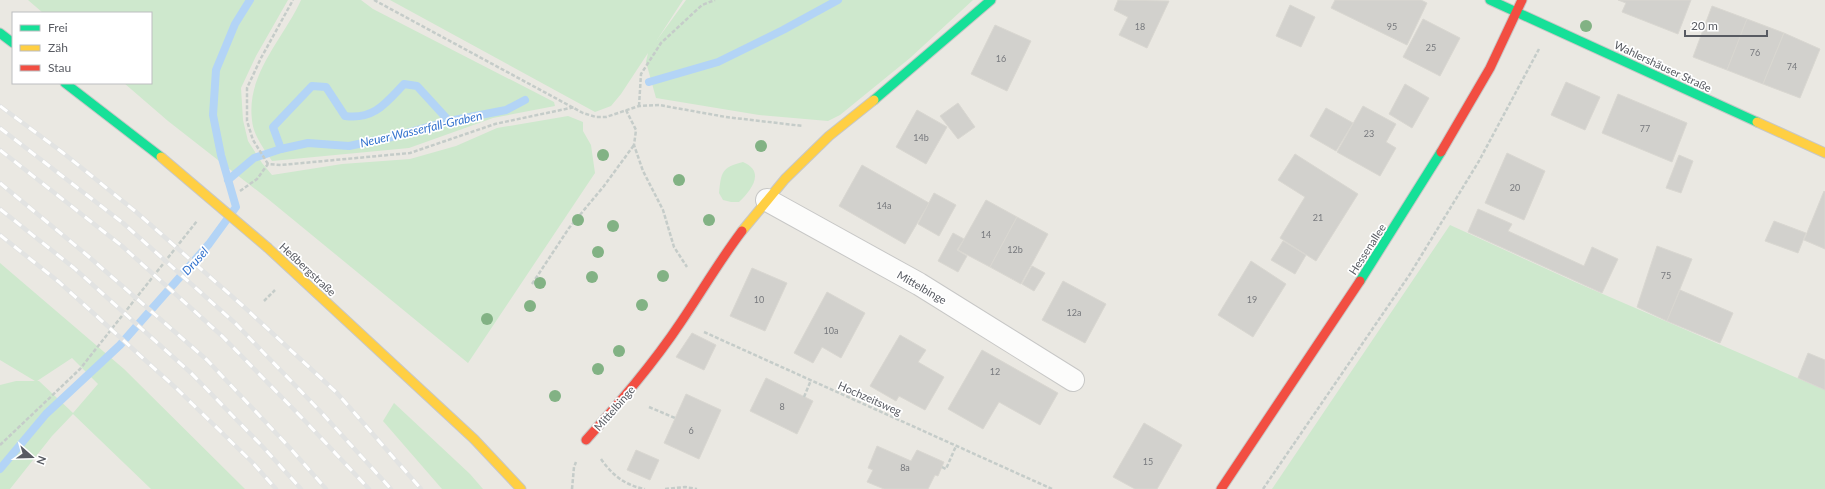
<svg xmlns="http://www.w3.org/2000/svg" width="1825" height="489" viewBox="0 0 1825 489" font-family="Lato,sans-serif">
<rect width="100%" height="100%" fill="#eae8e2"/>
<g fill="#cee8cd" fill-rule="evenodd">
<path d="M28,0h260l-32,56 -15,32 2,32 5,21 14,22 10,12 70,-11 68,-5 46,-13 41,-18 71,-12 15,6v9l8,14 4,28 -127,190 -200,-164 -100,-78 -44,-38h27v-70h-108z"/>
<path d="M301,0h60l12,9 181,93 1,4 -62,12 -84,30 -137,13c-8,-12 -19,-26 -20,-41 -6,-46 32,-82 49,-120z"/>
<path d="M390,0h293l-26,40 29,-40h287l-63,58 -70,57 -12,6 -69,-6 -103,-17 -10,-36 2,-9 -27,41 -10,12 -16,6z"/>
<path d="M743,162c23,10 8,28 -4,40h-8l-8,-2 -4,-7c2,-21 3,-26 24,-31z"/>
<path d="M1450,225l125,57 250,108v99h-553z"/>
<path d="M0,263l124,106 121,120h-94l-78,-75 -21,22 -42,53h-10v-104l16,-4h19l-35,-21zM72,358l26,26 -25,29 -34,-32h-2z"/>
<path d="M394,403l76,71 13,15h-41l-59,-68z"/>
</g>
<g fill="none" stroke-linecap="round" stroke-linejoin="round">
<g stroke="#b3d4f6" stroke-width="8">
<path d="M649,82l69,-20 65,-32 55,-30"/>
<path d="M281,149l-8,-22 39,-41 14,1 19,29c29,4 41,-13 59,-32l13,2 32,35"/>
<path d="M228,180l26,-22 27,-9 27,-6 41,3 43,-9 57,-16 57,-11 19,-10"/>
<path d="M0,469l46,-55 74,-69 89,-101 27,-37 -15,-52 -8,-40 3,-45 19,-46 15,-24"/>
</g>
</g>
<g fill="#d2d1cd" stroke="#d9d7d1">
<path d="M1118,0l51,1 -22,47 -28,-13 9,-18 -14,-7z"/>
<path d="M1335,0h86l6,3 -20,42 -76,-37z"/>
<path d="M1618,0h73l-13,34 -56,-22 4,-9z"/>
<path d="M1290,5l25,12 -14,30 -25,-11z"/>
<path d="M1712,6l35,13 -20,51 -34,-13z"/>
<path d="M1423,19l37,19 -20,38 -37,-19z"/>
<path d="M1747,19l37,14 -21,51 -36,-14z"/>
<path d="M995,25l36,16 -24,50 -36,-17z"/>
<path d="M1784,33l36,16 -20,49 -37,-14z"/>
<path d="M1566,82l34,15 -15,33 -34,-15z"/>
<path d="M1405,84l24,14 -17,30 -23,-14z"/>
<path d="M1618,94l69,29 -15,39 -70,-29z"/>
<path d="M958,103l17,24 -17,12 -18,-23z"/>
<path d="M1363,106l33,18 -10,18 10,6 -16,28 -43,-24z"/>
<path d="M1326,108l27,15 -17,28 -26,-15z"/>
<path d="M917,110l30,17 -21,37 -30,-17z"/>
<path d="M1507,153l38,18 -21,49 -39,-17z"/>
<path d="M1295,154l63,40 -42,67 -36,-23 25,-41 -27,-17z"/>
<path d="M1679,155l14,6 -12,32 -15,-5z"/>
<path d="M862,165l67,38 -24,41 -66,-38z"/>
<path d="M1824,191l1,1v57l-21,-9z"/>
<path d="M934,193l22,12 -17,31 -21,-12z"/>
<path d="M986,200l31,17 -27,50 -32,-17z"/>
<path d="M1478,209l34,15 -4,7 76,35 8,-19 26,12 -16,34 -134,-61z"/>
<path d="M1017,217l31,17 -27,50 -31,-17z"/>
<path d="M1774,221l32,12 -8,20 -33,-12z"/>
<path d="M953,233l11,6 -7,11 10,6 -9,16 -20,-11z"/>
<path d="M1283,241l23,14 -11,19 -24,-14z"/>
<path d="M1657,246l35,13 -25,62 -30,-14z"/>
<path d="M1251,261l35,23 -33,53 -35,-22z"/>
<path d="M1032,266l13,7 -11,18 -12,-7z"/>
<path d="M752,268l35,15 -22,48 -35,-15z"/>
<path d="M1063,281l43,23 -21,39 -43,-23z"/>
<path d="M1680,290l53,23 -13,30 -53,-22z"/>
<path d="M827,292l38,21 -24,45 -19,-11 -9,16 -19,-10z"/>
<path d="M692,333l24,12 -12,25 -28,-13z"/>
<path d="M900,335l26,15 -8,12 26,15 -19,33 -26,-14 -3,5 -26,-15z"/>
<path d="M982,350l76,43 -18,32 -41,-23 -16,27 -35,-20z"/>
<path d="M1808,353l17,7v30l-27,-12z"/>
<path d="M766,378l47,23 -16,33 -47,-23z"/>
<path d="M686,394l35,16 -22,49 -35,-16z"/>
<path d="M1144,423l38,22 -25,44h-22l-22,-12z"/>
<path d="M877,446l34,15 6,-11 27,12 -6,14 -3,-1 -7,14h-44l-17,-7 6,-12 -5,-2z"/>
<path d="M636,450l23,10 -9,20 -23,-10z"/>
</g>
<g fill="none" stroke-linecap="round" stroke-linejoin="round">
<g stroke="#c7c7c6" stroke-width="24">
<path id="street" d="M767,200l152,84 154,96"/>
</g>
<g stroke="#c7c7c6" stroke-width="11">
<g id="fast">
<path d="M1490,0l267,122"/>
<path d="M0,33l13,10"/>
<path d="M65,83l96,74"/>
<path d="M874,100l117,-100"/>
<path d="M1360,281l81,-129"/>
</g>
</g>
<g stroke="#c7c7c6" stroke-width="11">
<g id="slow">
<path d="M1757,122l68,31"/>
<path d="M742,231l43,-52 44,-43 45,-36"/>
<path d="M268,248l206,191 47,50"/>
</g>
</g>
<g stroke="#c7c7c6" stroke-width="11">
<g id="jam">
<path d="M1441,152l49,-84 32,-68"/>
<path d="M586,440c34,-38 67,-76 95,-118 21,-31 39,-62 61,-91"/>
<path d="M1221,489l139,-208"/>
</g>
</g>
<g stroke="#c5ccc9" stroke-width="2.5" stroke-dasharray="4 2" stroke-linecap="butt">
<path d="M374,0l209,113 13,4h10l33,-11 20,-1 67,12 77,9"/>
<path d="M639,106l2,-32 20,-31 41,-38 13,-5"/>
<path d="M626,110l10,20 -2,15 9,26 20,39 11,37 13,20"/>
<path d="M268,164l-15,-24 -6,-19v-33l14,-30 32,-58"/>
<path d="M240,191l17,-12 11,-15 13,1 129,-12 85,-29 80,-17"/>
<path d="M532,284l37,-56 35,-42 30,-41"/>
<path d="M264,301l11,-11"/>
<path d="M704,332l348,157"/>
<path d="M804,397l7,-17"/>
<path d="M649,407l26,11"/>
<path d="M0,445l80,-76 117,-148"/>
<path d="M601,459c11,16 25,27 44,30"/>
<path d="M942,467l4,2 10,-23"/>
<path d="M572,489l2,-22 2,-5"/>
<path d="M665,489l20,-2 12,2"/>
<path d="M1263,489l147,-215 69,-113 60,-112"/>
</g>
<use href="#street" stroke="#fcfcfb" stroke-width="22"/>
<use href="#fast" stroke="#16e098" stroke-width="9"/>
<use href="#slow" stroke="#ffcf43" stroke-width="9"/>
<use href="#jam" stroke="#f24e42" stroke-width="9"/>
<g stroke="#e2e3e2" stroke-width="4.5">
<g id="rail">
<path d="M0,106l62,46 73,59 108,95 94,87 84,96"/>
<path d="M0,128l123,95 112,100 85,88 71,78"/>
<path d="M0,150l122,96 100,90 84,86 63,67"/>
<path d="M0,183l88,73 119,104 83,88 36,41"/>
<path d="M0,209l74,59 117,105 72,74 38,42"/>
<path d="M0,235l59,47 118,107 75,73 24,27"/>
</g>
</g>
<use href="#rail" stroke="#fff" stroke-width="3" stroke-dasharray="9" stroke-linecap="butt"/>
<g stroke="#c7c7c6" stroke-width="11" stroke-linecap="butt">
<path id="slow-bridge" d="M161,157l107,91"/>
</g>
<use href="#slow-bridge" stroke="#ffcf43" stroke-width="9"/>
</g>
<g fill="#82b284">
<circle cx="1586" cy="26" r="6"/>
<circle cx="761" cy="146" r="6"/>
<circle cx="603" cy="155" r="6"/>
<circle cx="679" cy="180" r="6"/>
<circle cx="578" cy="220" r="6"/>
<circle cx="709" cy="220" r="6"/>
<circle cx="613" cy="226" r="6"/>
<circle cx="598" cy="252" r="6"/>
<circle cx="663" cy="276" r="6"/>
<circle cx="592" cy="277" r="6"/>
<circle cx="540" cy="283" r="6"/>
<circle cx="642" cy="305" r="6"/>
<circle cx="530" cy="306" r="6"/>
<circle cx="487" cy="319" r="6"/>
<circle cx="619" cy="351" r="6"/>
<circle cx="598" cy="369" r="6"/>
<circle cx="555" cy="396" r="6"/>
</g>
<g text-anchor="middle" dominant-baseline="central" stroke-width="3.5" stroke-linejoin="round" paint-order="stroke">
<g font-size="9" fill="#77797d">
<text x="1140" y="26">18</text>
<text x="1392" y="26">95</text>
<text x="1431" y="47">25</text>
<text x="1755" y="52">76</text>
<text x="1001" y="58">16</text>
<text x="1792" y="66">74</text>
<text x="1645" y="128">77</text>
<text x="1369" y="133">23</text>
<text x="921" y="137">14b</text>
<text x="1515" y="187">20</text>
<text x="884" y="205">14a</text>
<text x="1318" y="217">21</text>
<text x="986" y="234">14</text>
<text x="1015" y="249">12b</text>
<text x="1666" y="275">75</text>
<text x="759" y="299">10</text>
<text x="1252" y="299">19</text>
<text x="1074" y="312">12a</text>
<text x="831" y="330">10a</text>
<text x="995" y="371">12</text>
<text x="782" y="406">8</text>
<text x="691" y="430">6</text>
<text x="1148" y="461">15</text>
<text x="905" y="467">8a</text>
</g>
<g font-size="11" fill="#585b62" stroke="#fff">
<text transform="translate(1663 66) rotate(25)">Wahlershäuser Straße</text>
<text transform="translate(1367 249) rotate(-57)">Hessenallee</text>
<text transform="translate(308 269) rotate(43)">Heßbergstraße</text>
<text transform="translate(922 287) rotate(30)">Mittelbinge</text>
<text transform="translate(870 398) rotate(24)">Hochzeitsweg</text>
<text transform="translate(614 408) rotate(-49)">Mittelbinge</text>
</g>
<g font-size="12" font-style="italic" fill="#3473ce" stroke="#fff">
<text transform="translate(421 129) rotate(-13)">Neuer Wasserfall-Graben</text>
<text transform="translate(195 261) rotate(-48)">Drusel</text>
</g>
</g>
<rect x="12" y="12" width="140" height="72" fill="#ffffff" stroke="#bcbdc0"/>
<rect x="20" y="25" width="20" height="6" fill="#16e098" stroke="#bcbdc0"/>
<text x="48" y="32" font-size="12" fill="#585b62">Frei</text>
<rect x="20" y="45" width="20" height="6" fill="#ffcf43" stroke="#bcbdc0"/>
<text x="48" y="52" font-size="12" fill="#585b62">Zäh</text>
<rect x="20" y="65" width="20" height="6" fill="#f24e42" stroke="#bcbdc0"/>
<text x="48" y="72" font-size="12" fill="#585b62">Stau</text>
<g transform="translate(32 457) rotate(110)" stroke="#ffffff" stroke-width="3" paint-order="stroke">
<path d="M0-3L7 15L0 10L-7 15Z" fill="#585b62"/>
<text y="-6" font-size="11" font-weight="bold" text-anchor="middle" fill="#585b62">N</text>
</g>
<path d="M1685 30v6h82v-6" fill="none" stroke="#585b62" stroke-width="2"/>
<text x="1691" y="30" font-size="12" fill="#585b62" stroke="#ffffff" stroke-width="3" paint-order="stroke">20 m</text>
</svg>
